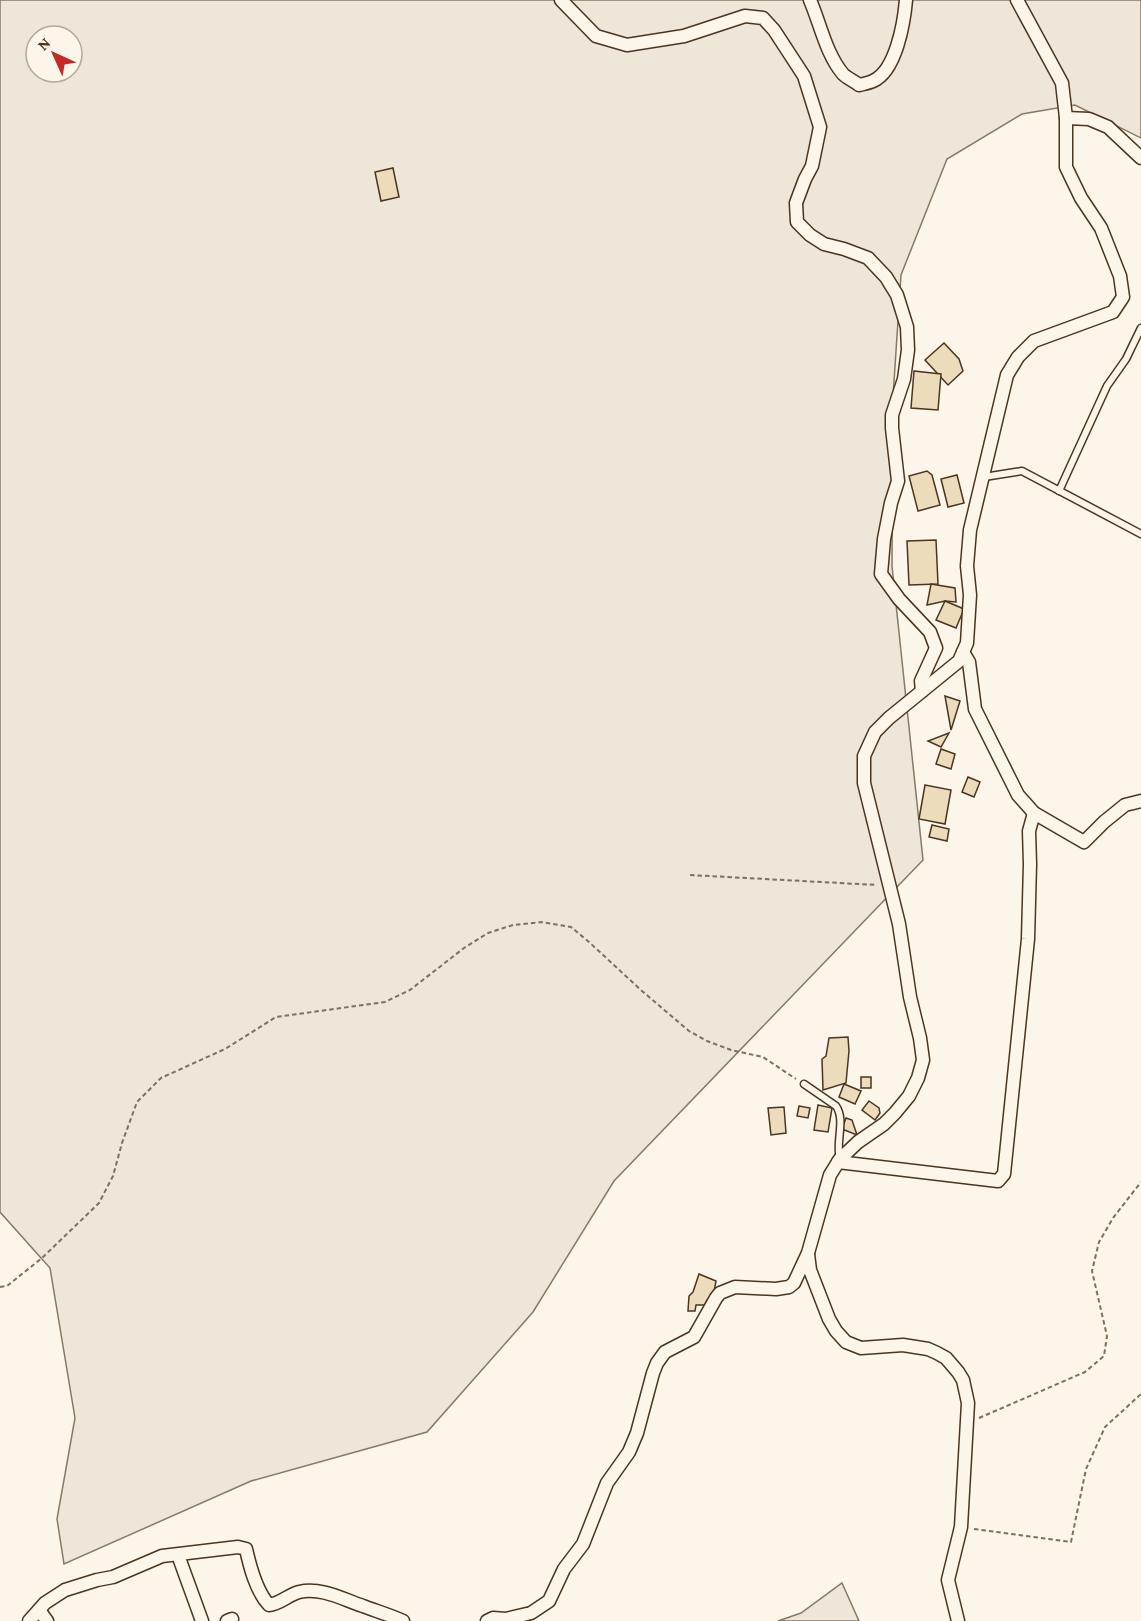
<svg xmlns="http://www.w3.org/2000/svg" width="1141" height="1621" viewBox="0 0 1141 1621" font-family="'Crimson Pro',serif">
<rect width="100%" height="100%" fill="#fbf6e9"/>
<g fill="#ede6d9" stroke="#887966" stroke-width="1.5" fill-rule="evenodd">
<path d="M0,0h1141v138l-66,-33 -53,9 -75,45 -46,116 -8,122 -1,169 31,294 -309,321 -81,131 -106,120 -176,49 -187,83 -7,-45 18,-101 -25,-150 -50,-56zM36,36h36v36h-36z"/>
<path d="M842,1583l17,38h-81l23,-8z"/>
</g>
<g fill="#ecdcbc" stroke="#4a3520" stroke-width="1.5">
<path d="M393,168l6,29 -18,4 -6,-29z"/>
<path d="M944,343l15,16 4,12 -15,14 -23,-25z"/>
<path d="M914,371l27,3 -3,36 -27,-2z"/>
<path d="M927,471l5,4 8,30 -22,6 -9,-35z"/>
<path d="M957,475l7,28 -16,4 -7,-28z"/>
<path d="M936,540l2,44 -29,1 -2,-44z"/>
<path d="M931,584l24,4 1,14 -11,-1 -18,4z"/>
<path d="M945,601l19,8 -8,19 -20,-8z"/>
<path d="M945,696l15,5 -9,29z"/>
<path d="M949,733l-8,14 -13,-6z"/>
<path d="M941,749l14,5 -4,15 -15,-5z"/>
<path d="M968,777l12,5 -6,15 -12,-5z"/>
<path d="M925,785l26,5 -6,34 -26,-5z"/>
<path d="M932,825l17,4 -2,12 -18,-4z"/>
<path d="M848,1037l1,14 -3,32 -23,7 -1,-31 4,-3 3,-18z"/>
<rect x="861" y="1077" width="10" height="11"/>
<path d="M844,1084l17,7 -6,13 -16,-7z"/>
<path d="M869,1101l10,7 1,5 -5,7 -13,-10z"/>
<path d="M818,1105l14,3 -4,24 -14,-2z"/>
<path d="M799,1106l11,2 -2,10 -11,-2z"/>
<path d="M784,1107l2,26 -15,2 -3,-27z"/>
<path d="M846,1118l6,2 5,15 -15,-6z"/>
<path d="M699,1274l17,7 -2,11 -3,2 -1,4 -3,2 -2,5h-9l-1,6h-7l1,-15 4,-4z"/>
</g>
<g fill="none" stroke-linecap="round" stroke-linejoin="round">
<g stroke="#4a3520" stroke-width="9">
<g id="service">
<path d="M984,477l38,-6 119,63"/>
<path d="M1059,491l48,-105 19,-27 15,-31"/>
<path d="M804,1084l32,22c10,14 -1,37 4,53"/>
</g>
</g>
<g stroke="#4a3520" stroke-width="15">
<g id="minor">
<path d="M561,0l35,36 31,9 57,-9 61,-20 18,2 11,12 30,46 16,51 -8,39 -7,13 -9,24 1,19 13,13 14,9 20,5 24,9 18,19 11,18 10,32 1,23 -4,29 -12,36v13l6,53 -7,22 -7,36 -3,35 18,25 31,33 6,16 -15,33 1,10"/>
<path d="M810,0c10,23 16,54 33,74 4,4 11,7 16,11 4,-1 10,-2 14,-4 23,-10 31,-58 33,-81"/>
<path d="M1066,118l23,1 19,8 33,31"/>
<path d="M963,652l6,10 6,47 43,86 16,18 50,29 20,-20 21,-17 16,-4"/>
<path d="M838,1162l160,19 6,-7 24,-235 2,-75 -1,-33 5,-18"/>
<path d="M808,1254l2,16 19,49 7,12 10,11 15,6 42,-3 25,4 9,4 9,5 12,14 5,8 5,23 -7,124 -13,53 10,41"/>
<path d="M178,1555l24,66"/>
<path d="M39,1610l8,11"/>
<path d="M29,1621l16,-18 20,-13 32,-10 16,-3 49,-21 76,-9 8,2c4,18 10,42 23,56 11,-1 19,-10 30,-13 23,-5 43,7 64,14 13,5 27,9 40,15"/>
<path d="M227,1621l5,-2"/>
<path d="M487,1621l6,-3 13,1 25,-6 18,-12 15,-32 19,-25 24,-61 22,-31 8,-19 16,-60 4,-10 8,-11 29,-15 22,-39 4,-5 15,-6 41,2 13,-2 5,-4 14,-30 22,-78 10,-16 18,-17 26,-18 11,-11 14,-17 9,-18 5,-18 -3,-22 -10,-41 -11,-73 -35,-141v-27l11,-24 14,-14 70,-57 8,-18 3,-48 -3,-29 3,-36 37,-155 11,-18 16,-16 79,-29 10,-15 -3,-21 -19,-48 -20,-30 -15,-31v-49l-4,-35 -45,-83"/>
</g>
</g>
<g stroke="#7f6f5c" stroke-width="2" stroke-dasharray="4.5 3" stroke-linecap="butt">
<path d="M690,875l187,10"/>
<path d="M0,1287l7,-1 35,-28 57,-55 14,-27 9,-33 15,-41 24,-24 64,-29 51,-32 109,-15 25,-12 54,-42 24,-15 25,-8 29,-3 29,5 18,15 53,49 47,40 18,10 24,9 32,7 33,22"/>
<path d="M979,1418l106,-46 19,-16 3,-20 -15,-65 7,-29 14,-24 28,-36"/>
<path d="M974,1529l97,13 15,-73 19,-42 36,-33"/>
</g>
<use href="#service" stroke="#fbf6e9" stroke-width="6"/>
<use href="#minor" stroke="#fbf6e9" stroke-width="12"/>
</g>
<g transform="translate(54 54) rotate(315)"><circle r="28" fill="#fbf6e9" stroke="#b4a999" stroke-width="1.5"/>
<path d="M0-4.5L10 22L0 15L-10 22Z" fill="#c62828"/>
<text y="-9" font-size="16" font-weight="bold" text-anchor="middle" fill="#4a3520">N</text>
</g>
</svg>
